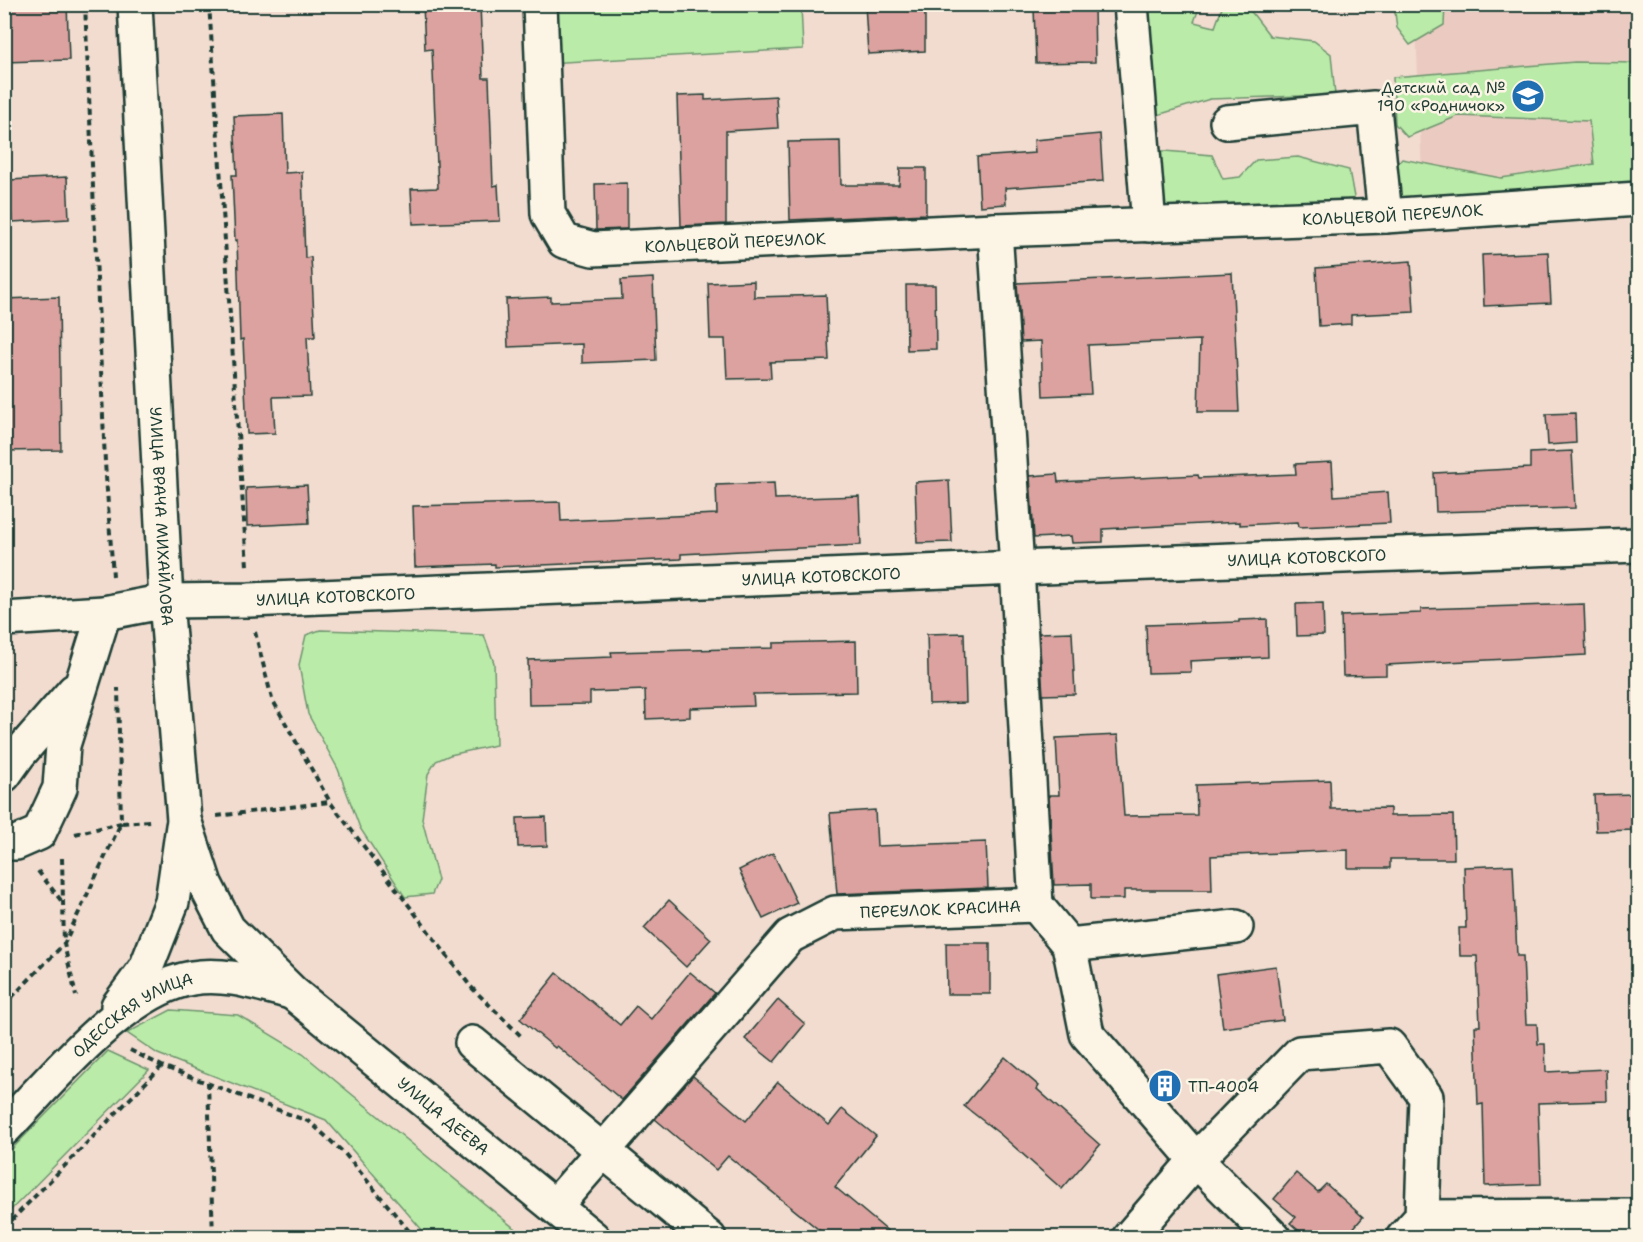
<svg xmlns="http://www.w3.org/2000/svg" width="1643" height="1242" viewBox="0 0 1643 1242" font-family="'Shantell Sans',sans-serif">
<rect width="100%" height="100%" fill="#f2dcd0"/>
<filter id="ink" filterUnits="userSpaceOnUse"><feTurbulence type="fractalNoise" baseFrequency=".0167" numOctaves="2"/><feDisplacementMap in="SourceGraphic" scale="12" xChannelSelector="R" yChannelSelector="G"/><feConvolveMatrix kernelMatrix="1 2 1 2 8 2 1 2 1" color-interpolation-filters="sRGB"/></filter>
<g filter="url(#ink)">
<path fill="#ebcbc1" d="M1415,5h223v182l-215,16z"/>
<g fill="#bbeba9" stroke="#6d946e" stroke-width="1.5">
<path d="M544,5h257l2,44 -257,14z"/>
<path d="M1144,5h56l-6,17 21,5 8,-22h23l24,31 44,5 17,13 4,41 -125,4 -59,18z"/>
<path d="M1394,5h51l-1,20 -34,20 -13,-17z"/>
<path d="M1575,62l63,1v124l-243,18 -3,-36 10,-10 99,19 93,-14 -5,-43 -131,-5 -51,21 -12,-13 -2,-47z"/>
<path d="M1153,150l59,5 11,24 17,-2 16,-17 42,-3 51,13 7,38 -198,15z"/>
<path d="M320,630l164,5 10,28 2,82 -46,10 -14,6 -8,13 -6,45 16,61 -6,14 -27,3 -45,-69 -22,-59 -30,-55 -9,-49 7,-30z"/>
<path d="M171,1010l67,5 65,39 222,183h-94l-8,-6 -97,-111 -168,-66 -31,-21z"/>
<path d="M108,1051l41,19 -144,146v-60z"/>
</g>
<g fill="#dca29f" stroke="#1f3d34" stroke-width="1.5">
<path d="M4,4h63l2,56 -65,2z"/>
<path d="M423,4h57l3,74h6l4,108 5,-1 2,36 -87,3 -2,-35 27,-1 -6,-139 -7,1z"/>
<path d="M865,4h60v47l-57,3z"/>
<path d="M1094,6l1,56 -59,1 -2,-55z"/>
<path d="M705,95v5l71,-4 2,32 -52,3v93l-45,2 -4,-130z"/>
<path d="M283,114l2,59 17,-1 3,86 6,-1 4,80h-8l3,59 -37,1 2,36 -28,1 -4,-95 -3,1 -3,-100 -2,1 -3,-66h5l-3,-59z"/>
<path d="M1100,134l3,47 -98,7 1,16 -26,2 -3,-49 58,-4 -1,-13z"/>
<path d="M840,141l1,44h58l1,-17h26v46l-136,6 -2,-78z"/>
<path d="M67,177l2,42 -57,3 -3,-42z"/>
<path d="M627,183v46l-31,1 -1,-46z"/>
<path d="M1548,252l3,51 -67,3 -2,-51z"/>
<path d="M1411,261l3,51 -63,3v9l-32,2 -3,-58z"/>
<path d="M1232,273l7,139h-41l2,-72 -112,5 3,49 -48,2 -2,-55 -20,1 -4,-59z"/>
<path d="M653,278l3,82 -74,3v-19l-74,3 -2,-48 45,-2v5l71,-3 -1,-19z"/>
<path d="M754,281v16l72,-2 3,65 -59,2 1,16 -44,1 -2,-40h-15l-2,-56z"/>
<path d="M906,285h29l1,64 -29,1z"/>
<path d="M59,297l2,153 -55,1 -2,-152z"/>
<path d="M1575,413l1,30 -28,2 -2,-31z"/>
<path d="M1572,451l3,57 -139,4 -2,-39 96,-5v-15z"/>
<path d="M1332,462l2,34 54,-4 2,31 -91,4 -1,-5 -58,3v-3l-137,7v13l-31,1 -1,-7 -37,2 -4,-62 27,-2 1,8 140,-7 1,3 97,-4 -1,-10z"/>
<path d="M949,480l3,62 -35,1 -2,-61z"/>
<path d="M774,483l1,16 84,-3 2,49 -180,9v5l-186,8v-3l-80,3 -2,-61 147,-4 1,19 156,-7 -1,-29z"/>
<path d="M307,485l2,38 -62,3 -1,-38z"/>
<path d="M1323,603l1,32 -27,1 -1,-32z"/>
<path d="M1584,604l2,51 -200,10v10l-43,1 -2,-60 80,-3v-4z"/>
<path d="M1267,619l1,38 -78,4 1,11 -43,1 -2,-48 93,-3v-2z"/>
<path d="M1072,632l3,62 -32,1 -4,-62z"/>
<path d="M964,633l2,70 -37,1 -2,-70z"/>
<path d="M856,641l1,51 -104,2 1,12 -64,2v9l-44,2 -1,-29 -55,2v12l-61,1 -1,-45 84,-3 -1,-5 162,-4v-5z"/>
<path d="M1118,735l6,81 73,-1 -1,-30 134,-5 1,29 59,-1v8l63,-1 1,44h-64v9h-42v-18l-137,6 1,34h-88v9h-33v-15l-37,1 -5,-90h10l-3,-57z"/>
<path d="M1638,794v36l-42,1 -2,-36z"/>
<path d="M875,810l2,36 109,-4 2,46 -151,6 -7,-81z"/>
<path d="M546,817l1,29 -29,1 -1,-29z"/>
<path d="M773,853l24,50 -34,16 -24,-49z"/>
<path d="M1513,865l4,91h6l3,68h11l1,20h7l1,28 60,-3 1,32 -69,2 3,81 -56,2 -2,-82 -5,1 -3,-79h5l-3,-70h-17l-1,-28h7l-2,-61z"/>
<path d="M669,900l42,39 -25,28 -42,-39z"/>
<path d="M946,943h44v51h-43z"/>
<path d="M1276,966l7,54 -60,8 -7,-54z"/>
<path d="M690,972l25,21 -93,107 -65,-54 -2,2 -35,-29 37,-46 63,52 16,-19 15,13z"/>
<path d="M778,1000l27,24 -31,38 -29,-23z"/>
<path d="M1005,1057l34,29 -2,3 63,56 -38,44 -62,-55 -36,-28z"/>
<path d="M693,1076l53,45 32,-39 51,43 13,-16 34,27 -41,51 61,51h-67l-101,-82 -12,14 -61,-51z"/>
<path d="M1296,1173l22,19 8,-8 37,33 -18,21h-38l-17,-15 6,-6 -22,-18z"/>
</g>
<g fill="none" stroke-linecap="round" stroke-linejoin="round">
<g stroke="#1f3d34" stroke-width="38">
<g id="minor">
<path id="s1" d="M540,4l8,210 16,27 29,8 402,-19 390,-14 253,-17"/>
<path d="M1131,4l18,221"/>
<path d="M1227,122l147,-14 11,108"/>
<path d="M995,230l22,338 19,337"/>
<path id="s2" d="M4,619l100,-6 62,-12 83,-1 768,-32 621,-23"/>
<path d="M4,775l15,-21 55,-63"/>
<path d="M4,843h12l23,-10 21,-45 3,-43 41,-132"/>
<path d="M1036,905l33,40 18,89 109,126 78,78"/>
<path d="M1069,945l167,-18"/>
<path d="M472,1043l237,195"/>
<path id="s3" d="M555,1206l235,-270 45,-23 201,-8"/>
<path d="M1129,1238l67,-78 104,-107 89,-7 37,51 -4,120"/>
<path d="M1403,1238l19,-21 216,-1"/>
</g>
</g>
<g stroke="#1f3d34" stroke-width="38">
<g id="major">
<path id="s4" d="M135,4l31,597 18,219 21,64 23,45 65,64 300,245"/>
<path d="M118,1006l28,-38 26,-66 11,-76"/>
<path id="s5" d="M4,1129c48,-49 119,-139 188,-151 33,-6 67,6 99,14"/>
</g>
</g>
<g stroke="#1f3d34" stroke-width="4" stroke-dasharray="6 4.5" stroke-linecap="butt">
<path d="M85,4l20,458 8,114"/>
<path d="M209,4l38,562"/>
<path d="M255,632l17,67 58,103 141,185 51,50"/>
<path d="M217,816l113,-14"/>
<path d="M75,834l46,-11 -3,-135"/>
<path d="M62,858l2,86 12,52"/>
<path d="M38,871l25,32"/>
<path d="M4,1005l60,-61 57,-121 29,-2"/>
<path d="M130,1050l32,16 148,56 35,32 64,77 9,7"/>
<path d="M208,1082l5,156"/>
<path d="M4,1228l158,-162"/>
</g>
<use href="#minor" stroke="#fcf5e5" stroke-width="33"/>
<use href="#major" stroke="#fcf5e5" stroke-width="33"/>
</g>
</g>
<defs>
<g id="school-disc" transform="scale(1.725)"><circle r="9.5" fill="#1f6fb2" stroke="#fcf5e5"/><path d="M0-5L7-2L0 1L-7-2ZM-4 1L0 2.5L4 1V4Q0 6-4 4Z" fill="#fff"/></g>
<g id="building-disc" transform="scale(1.725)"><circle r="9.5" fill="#1f6fb2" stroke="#fcf5e5"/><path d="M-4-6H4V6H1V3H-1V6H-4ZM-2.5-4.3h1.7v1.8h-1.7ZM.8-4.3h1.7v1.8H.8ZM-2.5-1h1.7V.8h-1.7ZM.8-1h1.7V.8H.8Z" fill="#fff"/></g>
</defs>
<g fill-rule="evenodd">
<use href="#school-disc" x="1528" y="96"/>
<use href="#building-disc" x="1165" y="1086"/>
</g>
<g text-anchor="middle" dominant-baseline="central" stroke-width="5" stroke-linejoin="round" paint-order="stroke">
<g font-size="16" fill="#1f3d34" stroke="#fcf5e5" text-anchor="end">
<text x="1505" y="87">Детский сад №<tspan x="1505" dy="18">190 «Родничок»</tspan></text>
<text x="1188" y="1086" text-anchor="start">ТП-4004</text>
</g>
<g font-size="16" fill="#1f3d34" stroke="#fcf5e5">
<text stroke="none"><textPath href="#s1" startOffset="1072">КОЛЬЦЕВОЙ ПЕРЕУЛОК</textPath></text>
<text stroke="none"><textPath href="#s1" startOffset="414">КОЛЬЦЕВОЙ ПЕРЕУЛОК</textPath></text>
<text stroke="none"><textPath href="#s4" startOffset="513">УЛИЦА ВРАЧА МИХАЙЛОВА</textPath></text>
<text stroke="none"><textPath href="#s2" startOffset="1305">УЛИЦА КОТОВСКОГО</textPath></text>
<text stroke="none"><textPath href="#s2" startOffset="819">УЛИЦА КОТОВСКОГО</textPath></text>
<text stroke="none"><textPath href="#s2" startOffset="333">УЛИЦА КОТОВСКОГО</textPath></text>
<text stroke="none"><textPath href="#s3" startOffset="514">ПЕРЕУЛОК КРАСИНА</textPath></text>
<text stroke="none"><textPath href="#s5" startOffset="174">ОДЕССКАЯ УЛИЦА</textPath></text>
<text stroke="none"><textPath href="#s4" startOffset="1221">УЛИЦА ДЕЕВА</textPath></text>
</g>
</g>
<rect width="1643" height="1242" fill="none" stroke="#fcf5e5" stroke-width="24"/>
<rect x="12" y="12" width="1619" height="1218" fill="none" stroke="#1f3d34" stroke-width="2" filter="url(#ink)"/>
</svg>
